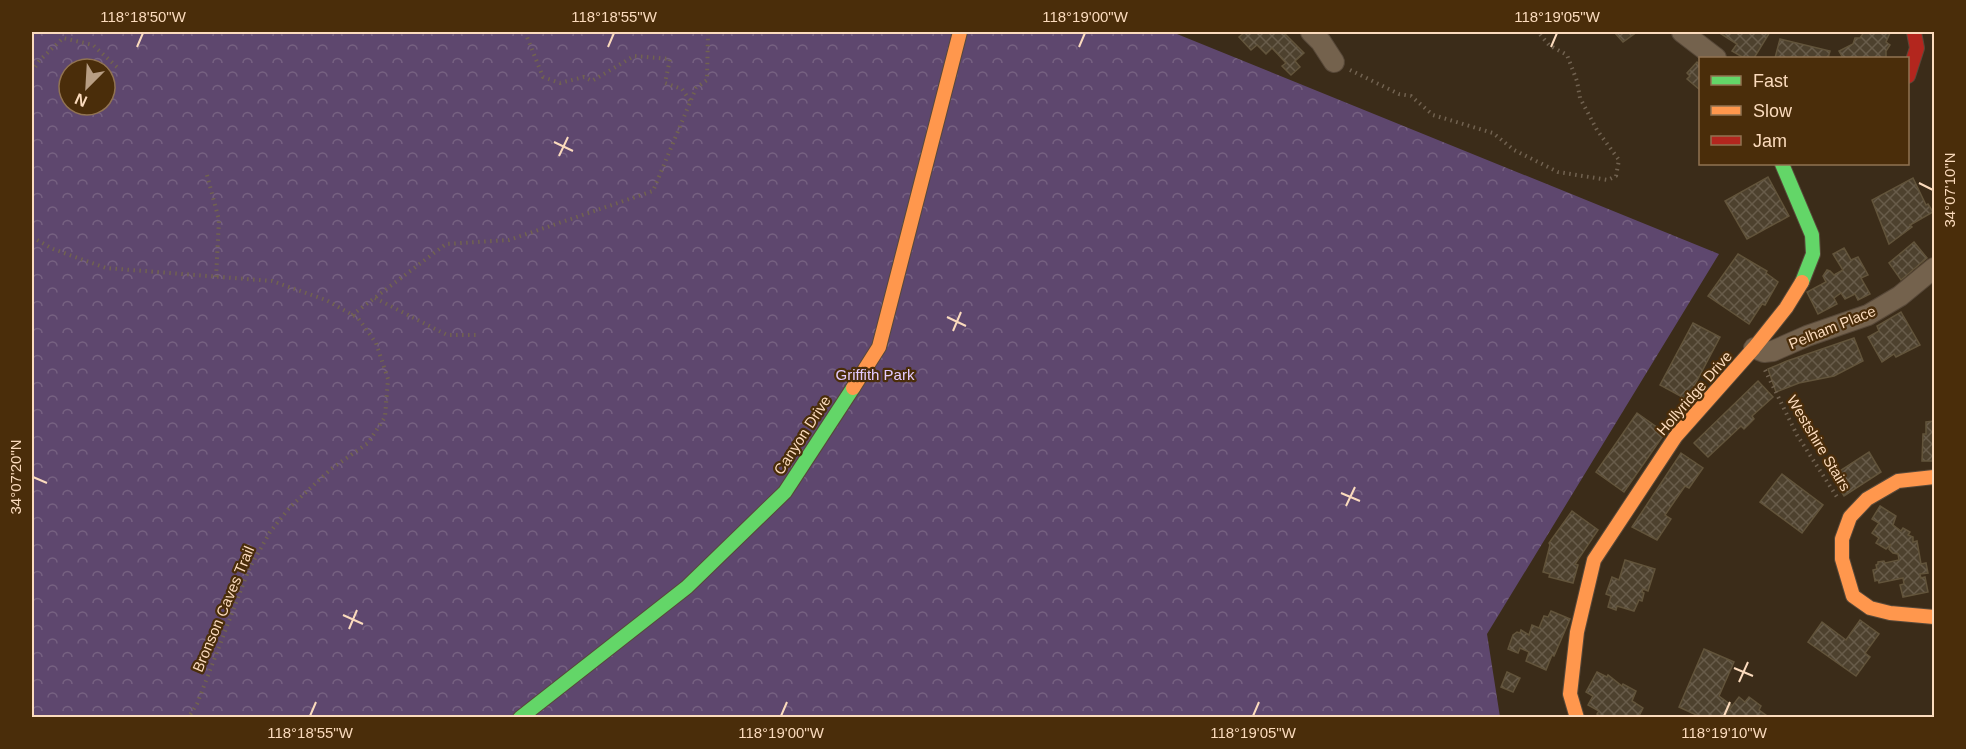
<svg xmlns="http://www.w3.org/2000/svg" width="1966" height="749" viewBox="0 0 1966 749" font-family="Helvetica,sans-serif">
<defs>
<pattern id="park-crowns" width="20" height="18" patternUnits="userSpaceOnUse" patternTransform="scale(1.5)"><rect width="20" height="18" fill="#5e476e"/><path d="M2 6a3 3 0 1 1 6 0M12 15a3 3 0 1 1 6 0" fill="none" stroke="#766181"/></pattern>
<pattern id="building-cross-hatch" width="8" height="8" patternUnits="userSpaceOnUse" patternTransform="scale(1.5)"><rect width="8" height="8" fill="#4d412e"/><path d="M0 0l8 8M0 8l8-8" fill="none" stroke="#685c4a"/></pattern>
</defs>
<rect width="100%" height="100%" fill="#3b2c19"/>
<path fill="url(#park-crowns)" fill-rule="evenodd" d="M32,32h1140l547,222 -232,380 13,83h-1468zM69,69h36v36h-36z"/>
<g fill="url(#building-cross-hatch)" stroke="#62543b" stroke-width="1.5">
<path d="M1245,32h38l21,21 -9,8 5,6 -9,8 -9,-9 4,-3 -14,-15 -6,6 -9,-9 -6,5 -12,-13z"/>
<path d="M1614,32h23l-14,10z"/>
<path d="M1718,32h52l-16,26h-10l-12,-7 5,-7z"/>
<path d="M1864,32l26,1 -4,9 4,3 -4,6v7h-43l-4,-7 14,-7 2,-6h5z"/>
<path d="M1780,39l50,12 -2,7h-53z"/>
<path d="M1697,62l2,2 1,-2v28l-13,-11 3,-3 -3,-3z"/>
<path d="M1768,177l21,39 -42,23 -22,-38z"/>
<path d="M1913,178l13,27 2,-1 5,8 -23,13 2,2 -23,17 -17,-44z"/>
<path d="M1914,242l13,16 -26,22 -12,-17z"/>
<path d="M1844,248l7,12 7,-3 10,18 -7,3 9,16 -12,6 -3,-6 -10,5 -4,-6 -7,5 3,6 -19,10 -11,-22 19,-10 -3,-6 4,-6 3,1 4,4 9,-5 -10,-16z"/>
<path d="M1738,254l29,17 -1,2 12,9 -13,23 -3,-1 -13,20 -41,-28z"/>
<path d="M1901,312l19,33 -24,12 -2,-3 -12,8 -14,-25 11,-6 -2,-5z"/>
<path d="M1693,323l27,14 -30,57 2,1 -5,10 -4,-2 3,-4 -26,-14z"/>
<path d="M1854,338l9,23 -29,15 -35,7 -23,9 -8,-23 19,-8z"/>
<path d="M1758,381l15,16 -21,19 2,3 -10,10 -3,-3 -33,31 -14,-14z"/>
<path d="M1637,413l28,20 -41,59 -28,-20z"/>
<path d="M1934,421v40h-12l1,-27h3v-12z"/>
<path d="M1869,452l12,20 -37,24 -12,-20z"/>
<path d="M1681,453l22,15 -14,20 -4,-2 -20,29 6,4 -14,21 -25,-13z"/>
<path d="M1782,474l41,31 -21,28 -42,-31z"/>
<path d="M1880,506l16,10 -3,9 8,6 2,-3 7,4 -2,3 5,2v5l4,-1 4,23 5,-1 2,10 -8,1 1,4 4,-1 3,15 -25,5 -3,-12 4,-1 -1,-6 -24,5 -1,-3 -3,1 -2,-11 4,-1 -1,-4 2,-1v-2l6,-1 1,2 14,-3 -1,-6 -5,-1 -4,-4 2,-5 -5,5 -10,-6 3,-5 -7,-5 7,-10 -7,-4z"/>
<path d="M1572,511l26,19 -23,34 3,1 -5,18 -24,-6 1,-3 -7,-2 7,-27 -1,-2z"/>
<path d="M1625,560l30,9 -7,22 -5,-2 -1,3 2,1 -2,8 -3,-1 -5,11 -17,-5 -1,4 -8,-3 3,-11 -5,-2 6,-17 7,3z"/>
<path d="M1551,611l19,8 -16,37 -2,-1 -6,15 -20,-9 3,-9 -9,-4 -2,5 -10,-4 5,-14 4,-3 3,1 1,-3 8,5 3,-10 7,3 5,-12 4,1z"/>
<path d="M1860,620l19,14 -14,19 5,4 -14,19 -48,-34 14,-20 24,18z"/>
<path d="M1704,649l30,13 -15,34 12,9 -9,13h-19l-24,-11z"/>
<path d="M1507,672l13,6 -7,14 -12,-5z"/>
<path d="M1597,672l10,5 1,-2 14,11 1,-2 13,7 -4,10 11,7 -5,10h-35l-6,-4 2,-3 -11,-6 5,-9 -7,-4z"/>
<path d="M1739,697l6,5 4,-5 12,9 -2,4 11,8h-47z"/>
</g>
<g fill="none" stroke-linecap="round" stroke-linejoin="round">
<g stroke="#584939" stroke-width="22">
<g id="street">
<path d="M1311,32l10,10 13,20"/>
<path d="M1682,32l34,26"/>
<path d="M1754,348l10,4 9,-1 34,-15 61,-21 32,-19 34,-28"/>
</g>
</g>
<g stroke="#584939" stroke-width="16">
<g id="fast">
<path d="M1782,164l30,71 1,19 -11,28"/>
<path d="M520,718l167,-131 98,-95 68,-104"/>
</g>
</g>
<g stroke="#584939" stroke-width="16">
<g id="slow">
<path d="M853,388l26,-41 81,-315"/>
<path d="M1934,477l-36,4 -31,18 -17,18 -8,22v20l11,37 17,12 20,5 44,4"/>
<path d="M1577,718l-7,-24 7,-62 17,-72 82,-124 78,-88 32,-40 16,-26"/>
</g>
</g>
<g stroke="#584939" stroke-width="16">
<path id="jam" d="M1908,76l9,-28 -3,-16"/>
</g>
<g stroke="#716250" stroke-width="4" stroke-dasharray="1.5 4.5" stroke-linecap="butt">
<path d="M525,32l18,45 17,6 24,-6 8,4 42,-25 36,3 -5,24 17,6 9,13"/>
<path d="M1350,70l49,24 12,2 22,19 60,18 21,17 44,22 50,8 8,-4 3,-16 -22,-30 -17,-32 -3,-17 -10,-26 -18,-10 -11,-13"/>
<path d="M32,72l7,-11 24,-23 30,7 24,22"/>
<path d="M207,175l12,45 -3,57"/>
<path d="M32,237l21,12 53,19 166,13 54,19 32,18 18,25 12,36 -3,38 -17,26 -37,26 -41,38 -20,25 -21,37 -52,135 -9,14"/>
<path d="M375,298l72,37h32"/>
<path d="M352,315l94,-71 63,-4 144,-49 43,-103 11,-8 1,-48"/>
<path d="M1765,370l32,65 40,62"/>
</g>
<use href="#street" stroke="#74624d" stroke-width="20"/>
<use href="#fast" stroke="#63d668" stroke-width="14"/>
<use href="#slow" stroke="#ff974d" stroke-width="14"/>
<use href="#jam" stroke="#b3261e" stroke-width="14"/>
</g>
<path fill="none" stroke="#fbdbbd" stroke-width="2" d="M137,47l6,-14M608,47l6,-14M1079,47l6,-14M1551,47l6,-14M554,142l19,9M559,156l9,-19M1919,183l14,7M947,317l19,9M953,331l8,-19M33,477l14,6M1341,493l19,8M1346,506l9,-19M343,615l20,9M349,629l8,-19M1734,668l19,8M1739,682l9,-20M310,716l6,-14M781,716l6,-14M1253,716l6,-14M1724,716l6,-14"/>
<g text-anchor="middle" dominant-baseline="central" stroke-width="4.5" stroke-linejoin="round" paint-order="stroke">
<g font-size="15" fill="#fbdbbd" stroke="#4a2d0a">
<text transform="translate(1832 327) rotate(-22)">Pelham Place</text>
<text transform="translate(1694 393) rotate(-49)">Hollyridge Drive</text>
<text transform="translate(802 435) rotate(-57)">Canyon Drive</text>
<text transform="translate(1819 443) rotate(59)">Westshire Stairs</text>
<text transform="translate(223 609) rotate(-67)">Bronson Caves Trail</text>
</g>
<g font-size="15" fill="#e3ccff" stroke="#4a2d0a">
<text x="875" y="374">Griffith Park</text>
</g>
</g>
<rect width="1966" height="749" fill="none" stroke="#4a2d0a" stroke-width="66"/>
<rect x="1699" y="57" width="210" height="108" fill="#4a2d0a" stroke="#917352" stroke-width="1.5"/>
<rect x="1711" y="76" width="30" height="9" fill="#63d668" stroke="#917352" stroke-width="1.5"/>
<text x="1753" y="87" font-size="18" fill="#fbdbbd">Fast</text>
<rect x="1711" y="106" width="30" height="9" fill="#ff974d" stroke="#917352" stroke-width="1.5"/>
<text x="1753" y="117" font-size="18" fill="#fbdbbd">Slow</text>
<rect x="1711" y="136" width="30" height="9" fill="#b3261e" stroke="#917352" stroke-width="1.5"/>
<text x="1753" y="147" font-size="18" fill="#fbdbbd">Jam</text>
<g transform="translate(87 87) rotate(204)"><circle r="28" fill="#4a2d0a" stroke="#917352" stroke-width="1.5"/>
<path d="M0-4.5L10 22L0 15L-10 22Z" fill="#b89e84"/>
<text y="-9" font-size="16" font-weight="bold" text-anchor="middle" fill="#fbdbbd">N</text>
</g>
<rect x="33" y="33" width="1900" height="683" fill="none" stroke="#fbdbbd" stroke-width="2"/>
<g font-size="15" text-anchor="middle" fill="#fbdbbd">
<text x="143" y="22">118°18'50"W</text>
<text x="614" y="22">118°18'55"W</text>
<text x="1085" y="22">118°19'00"W</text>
<text x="1557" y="22">118°19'05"W</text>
<text transform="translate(1950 190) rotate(-90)" y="5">34°07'10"N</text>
<text transform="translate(16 477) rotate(-90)" y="5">34°07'20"N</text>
<text x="310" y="738">118°18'55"W</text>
<text x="781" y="738">118°19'00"W</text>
<text x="1253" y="738">118°19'05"W</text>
<text x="1724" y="738">118°19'10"W</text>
</g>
</svg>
